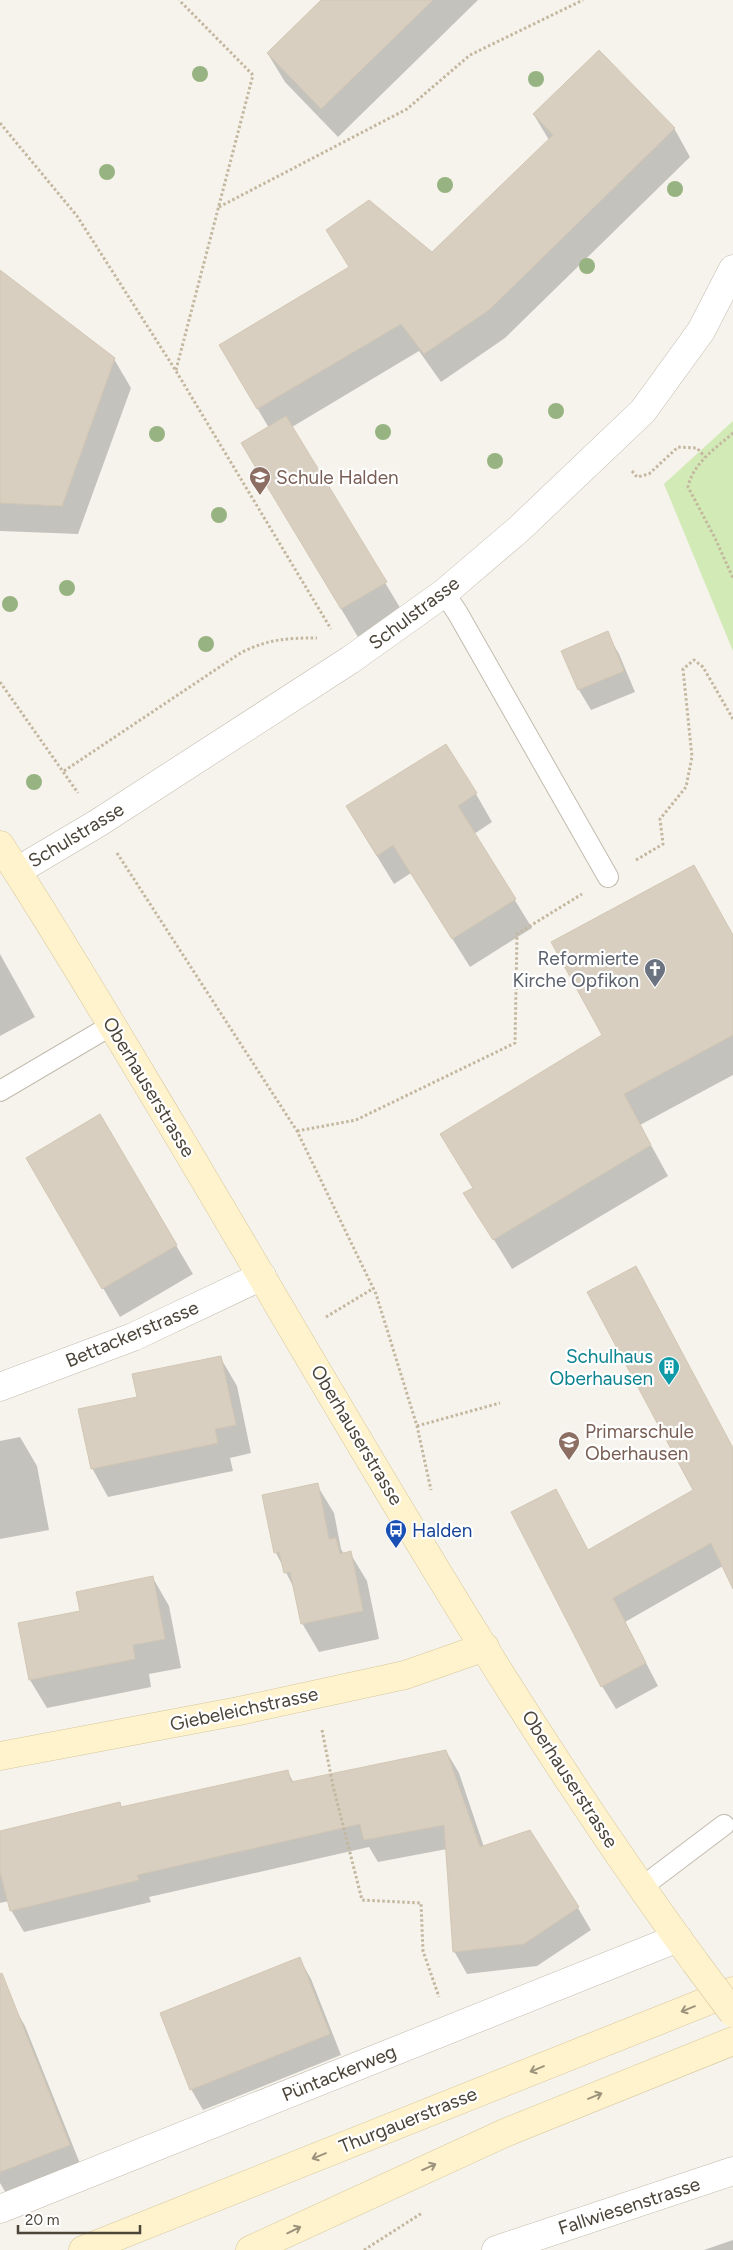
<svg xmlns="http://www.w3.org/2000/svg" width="733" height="2250" viewBox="0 0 733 2250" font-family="Figtree,sans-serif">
<rect width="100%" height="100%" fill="#f6f3ec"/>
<path fill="#d2eab5" d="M733,421v230l-69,-167z"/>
<g fill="#0003">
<path d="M323,0h155l-140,137 -53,-55 -17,-28z"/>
<path d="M534,115l140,13 16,29 -185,181 -64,44 -22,-31 -127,76 110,184 -44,26 -99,-165 10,-44 -32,-54 196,-120 116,-114z"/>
<path d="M0,272l114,87 17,29 -53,146 -78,-3z"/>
<path d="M607,633l12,21 16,38 -44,18 -12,-20z"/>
<path d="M476,794l16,28 -18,12 58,94 -62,39 -59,-94 -17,11 -47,-77z"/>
<path d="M733,936v139l-93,50 28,51 -156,93 -47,-76 9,-4 130,-153z"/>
<path d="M0,954l35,63 -35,19z"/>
<path d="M100,1116l93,158 -73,43 -93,-159z"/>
<path d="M220,1357l17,29 14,67 -21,5 3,13 -125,26 -16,-29 46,-70z"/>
<path d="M20,1437l17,29 12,64 -49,9v-98z"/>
<path d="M733,1448v138l-10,-20 -98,56 33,64 -42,23 -14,-23 -14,-135 107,-61z"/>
<path d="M317,1485l17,28 7,36 3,5 6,-1 17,28 12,58 -60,13 -17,-29 -7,-33 -19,-37z"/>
<path d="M153,1578l16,28 12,62 -32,6 2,13 -104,21 -17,-28 -10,-56 61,-12z"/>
<path d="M446,1751l13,22 25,74 94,61 13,22 -54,36 -70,8 -13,-23 -7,-102 -69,13 -9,-15 -220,50 2,5 -127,30 -13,-22 -2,-9 -9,2v-71l120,-28 2,4 165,-37 7,12z"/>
<path d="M299,1958l12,21 30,76 -138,55 -12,-21z"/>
<path d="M13,2005l12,21 56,140 -74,29 -7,-12v-173z"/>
<path d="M733,2240v10h-29z"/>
</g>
<g fill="#d8cfc1" stroke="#d3c7b4">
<path d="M321,0h112l-112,109 -54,-56z"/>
<path d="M599,50l76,78 -186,182 -65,44 -23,-30 -144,85 -38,-64 130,-78 -23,-37 43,-30 63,52 121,-117 -20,-21z"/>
<path d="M0,270l115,88 -53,148 -62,-3z"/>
<path d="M286,416l101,166 -46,27 -100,-166z"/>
<path d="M608,631l16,40 -46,19 -17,-39z"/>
<path d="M446,744l31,49 -19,13 58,93 -64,40 -59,-94 -16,11 -31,-50z"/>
<path d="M694,865l39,70v100l-109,59 27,51 -158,95 -30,-47 10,-5 -33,-54 162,-99 -51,-93z"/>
<path d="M100,1114l77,131 -75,44 -76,-131z"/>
<path d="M636,1266l97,182v141l-22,-46 -98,55 33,65 -45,24 -90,-175 45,-23 32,61 105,-60 -106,-198z"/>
<path d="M221,1356l15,69 -21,4 3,14 -127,26 -13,-60 59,-12 -5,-23z"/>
<path d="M318,1483l11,56 7,-1 4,16 11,-3 12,60 -62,13 -11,-52 -6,1 -5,-21 -5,1 -12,-58z"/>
<path d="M153,1576l12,63 -32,6 2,14 -106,21 -11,-57 62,-12 -4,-19z"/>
<path d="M446,1750l34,97 50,-17 49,77 -55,37 -71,8 -9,-127 -80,15 -4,-16 -223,51 2,5 -129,31 -10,-40v-40l120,-29 1,5 167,-37 3,12z"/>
<path d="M300,1957l30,77 -140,56 -30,-77z"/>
<path d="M2,1973l68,172 -70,27v-198z"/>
</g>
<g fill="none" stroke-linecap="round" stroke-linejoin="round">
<g stroke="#c2bbae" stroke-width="22">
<g id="lane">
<path d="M444,593l13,19 151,265"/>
<path d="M0,1091l112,-66"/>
<path d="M642,1887l82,-62"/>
</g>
</g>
<g stroke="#c2bbae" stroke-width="29">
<g id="street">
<path d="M17,871l81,-48 252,-163 94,-67 75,-64 124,-118 58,-80 32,-62"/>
<path d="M0,1387l133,-50 129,-61"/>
<path d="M0,2209l678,-271"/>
<path d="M496,2250l237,-79"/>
</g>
</g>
<g stroke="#d6c79b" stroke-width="29">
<g id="secondary">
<path d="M0,845c60,92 116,187 173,282 168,281 328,570 522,835"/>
<path d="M0,1756l239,-45 166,-36 80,-28"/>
<path d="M83,2250l650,-259"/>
<path d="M250,2250l257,-118 226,-91"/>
</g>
</g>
<g stroke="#c4b79f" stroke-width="3" stroke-dasharray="2.5 2.5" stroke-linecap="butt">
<path d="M0,123l77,93 99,155 155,258"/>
<path d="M219,207l188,-98 63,-54 113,-55"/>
<path d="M176,370l77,-295 -74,-75"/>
<path d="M733,433c-17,15 -40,30 -45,54l27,51 18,40"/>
<path d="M632,471l5,6 12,-3 29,-27 19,1 8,9"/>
<path d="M0,682l78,111"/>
<path d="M64,771l178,-119c28,-13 44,-14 75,-14"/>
<path d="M117,853l180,278 79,163 41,132 14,64"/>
<path d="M636,860l27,-16 -3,-25 26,-32 6,-30 -9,-88 11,-9 9,7 30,52"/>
<path d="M297,1131l59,-11 159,-77 2,-109 65,-40"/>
<path d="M326,1317l48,-29"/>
<path d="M417,1426l83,-23"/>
<path d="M322,1730l11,56 29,114 59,3 2,48 16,46"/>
<path d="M364,2250l58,-37"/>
</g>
<use href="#lane" stroke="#fff" stroke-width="20"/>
<use href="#street" stroke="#fff" stroke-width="28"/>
<use href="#secondary" stroke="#fff3cd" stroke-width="28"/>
<g stroke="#d6c79b" stroke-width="29" stroke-linecap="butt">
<path id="secondary-bridge" d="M695,1962l38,51"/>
</g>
<use href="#secondary-bridge" stroke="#fff3cd" stroke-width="28"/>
</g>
<g fill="#97b381">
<circle cx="200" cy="74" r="8"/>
<circle cx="536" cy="79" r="8"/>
<circle cx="107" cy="172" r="8"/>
<circle cx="445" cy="185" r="8"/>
<circle cx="675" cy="189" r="8"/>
<circle cx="587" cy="266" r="8"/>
<circle cx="556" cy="411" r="8"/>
<circle cx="383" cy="432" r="8"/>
<circle cx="157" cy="434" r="8"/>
<circle cx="495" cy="461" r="8"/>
<circle cx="219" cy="515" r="8"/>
<circle cx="67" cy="588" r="8"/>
<circle cx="10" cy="604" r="8"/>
<circle cx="206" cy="644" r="8"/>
<circle cx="34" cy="782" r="8"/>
</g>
<defs><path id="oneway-shaft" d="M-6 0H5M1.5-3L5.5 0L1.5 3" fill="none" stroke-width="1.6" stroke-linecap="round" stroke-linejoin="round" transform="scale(1.25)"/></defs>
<g stroke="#9c937c">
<use href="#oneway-shaft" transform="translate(688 2009) rotate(158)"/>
<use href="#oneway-shaft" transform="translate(537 2069) rotate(158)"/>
<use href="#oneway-shaft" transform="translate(595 2096) rotate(-22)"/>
<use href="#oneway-shaft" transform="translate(319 2156) rotate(158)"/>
<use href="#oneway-shaft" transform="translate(429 2167) rotate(-24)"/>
<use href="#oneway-shaft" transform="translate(294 2230) rotate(-26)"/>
</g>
<defs>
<g id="school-pin" transform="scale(1.125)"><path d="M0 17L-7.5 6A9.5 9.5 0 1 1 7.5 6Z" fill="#8d6e63" stroke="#fff"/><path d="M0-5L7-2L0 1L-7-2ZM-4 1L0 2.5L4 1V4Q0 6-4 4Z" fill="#fff"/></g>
<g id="church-pin" transform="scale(1.125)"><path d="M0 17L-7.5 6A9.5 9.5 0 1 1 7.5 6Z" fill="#6b7280" stroke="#fff"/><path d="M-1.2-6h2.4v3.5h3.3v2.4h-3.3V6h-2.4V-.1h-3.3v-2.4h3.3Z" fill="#fff"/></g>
<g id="building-pin" transform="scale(1.125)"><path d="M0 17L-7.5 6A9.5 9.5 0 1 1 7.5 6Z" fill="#0f9aa8" stroke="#fff"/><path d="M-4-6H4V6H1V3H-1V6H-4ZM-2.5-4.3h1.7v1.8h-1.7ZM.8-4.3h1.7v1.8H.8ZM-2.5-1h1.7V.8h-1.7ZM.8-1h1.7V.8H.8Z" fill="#fff"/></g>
<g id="bus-pin" transform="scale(1.125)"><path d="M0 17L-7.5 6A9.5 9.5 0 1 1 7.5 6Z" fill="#1a4fb4" stroke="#fff"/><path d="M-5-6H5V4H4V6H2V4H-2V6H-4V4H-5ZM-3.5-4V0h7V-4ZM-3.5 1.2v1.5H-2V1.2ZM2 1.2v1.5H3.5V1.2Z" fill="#fff"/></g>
</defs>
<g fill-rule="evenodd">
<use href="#school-pin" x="260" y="477"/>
<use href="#church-pin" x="655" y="969"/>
<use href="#building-pin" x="669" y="1367"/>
<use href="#school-pin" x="569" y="1442"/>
<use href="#bus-pin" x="396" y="1530"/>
</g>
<g text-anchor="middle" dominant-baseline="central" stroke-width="4.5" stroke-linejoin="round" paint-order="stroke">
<g font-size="19" fill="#785e54" stroke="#fff" text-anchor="start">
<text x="276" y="477">Schule Halden</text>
<text x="585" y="1431">Primarschule<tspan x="585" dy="22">Oberhausen</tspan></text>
</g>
<g font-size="19" fill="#4b4439" stroke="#fff">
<text transform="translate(414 613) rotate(-37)">Schulstrasse</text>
<text transform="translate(76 835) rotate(-31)">Schulstrasse</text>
<text transform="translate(149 1087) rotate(59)">Oberhauserstrasse</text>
<text transform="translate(132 1334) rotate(-23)">Bettackerstrasse</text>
<text transform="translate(357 1435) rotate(59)">Oberhauserstrasse</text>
<text transform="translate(244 1709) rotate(-12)">Giebeleichstrasse</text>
<text transform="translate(570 1779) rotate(57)">Oberhauserstrasse</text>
<text transform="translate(339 2073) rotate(-22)">Püntackerweg</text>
<text transform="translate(408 2120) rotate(-22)">Thurgauerstrasse</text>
<text transform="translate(629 2206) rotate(-18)">Fallwiesenstrasse</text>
</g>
<g font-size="19" fill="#5b616d" stroke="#fff" text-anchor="end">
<text x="639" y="958">Reformierte<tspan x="639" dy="22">Kirche Opfikon</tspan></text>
</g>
<g font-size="19" fill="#0d838f" stroke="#fff" text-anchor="end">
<text x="653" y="1356">Schulhaus<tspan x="653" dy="22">Oberhausen</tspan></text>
</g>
<g font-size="19" fill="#164399" stroke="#fff" text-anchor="start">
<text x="412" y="1530">Halden</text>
</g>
</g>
<path d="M18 2225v8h122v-8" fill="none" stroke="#4b4439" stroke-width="2.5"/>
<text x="25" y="2225" font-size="15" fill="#4b4439" stroke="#ffffff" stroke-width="4" paint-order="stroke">20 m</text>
</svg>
